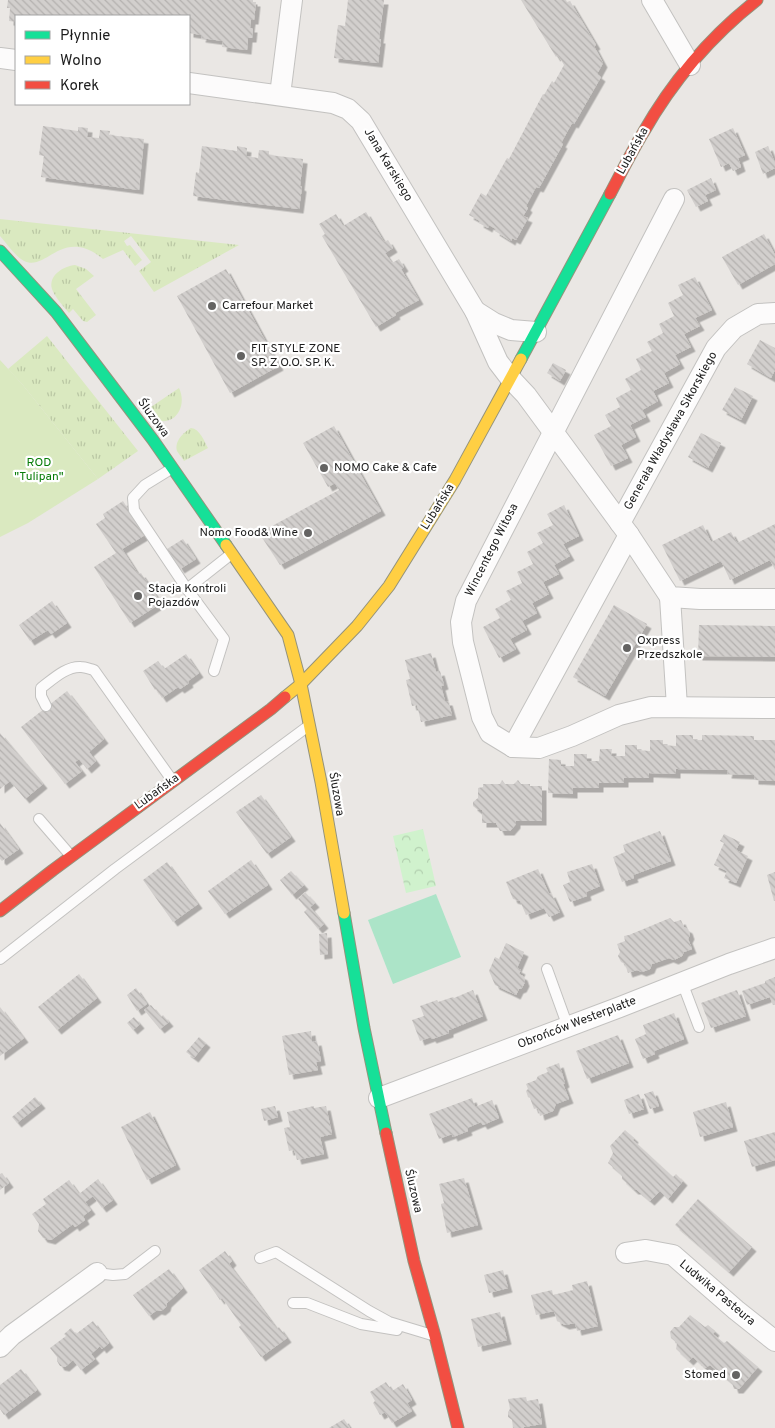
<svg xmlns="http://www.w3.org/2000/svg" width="775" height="1428" viewBox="0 0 775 1428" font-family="Overpass,sans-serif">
<defs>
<pattern id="grass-tufts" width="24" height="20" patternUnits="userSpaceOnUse" patternTransform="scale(1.25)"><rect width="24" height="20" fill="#dae9c0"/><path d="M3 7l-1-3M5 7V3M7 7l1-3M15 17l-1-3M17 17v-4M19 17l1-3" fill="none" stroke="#bac7a4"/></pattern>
<pattern id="park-crowns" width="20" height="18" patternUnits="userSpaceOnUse" patternTransform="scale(1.25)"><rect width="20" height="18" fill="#d0f2cd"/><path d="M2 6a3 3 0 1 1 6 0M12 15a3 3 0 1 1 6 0" fill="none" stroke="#b2cfaf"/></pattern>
<pattern id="building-back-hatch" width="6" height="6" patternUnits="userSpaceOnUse" patternTransform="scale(1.25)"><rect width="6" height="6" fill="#d2cfcd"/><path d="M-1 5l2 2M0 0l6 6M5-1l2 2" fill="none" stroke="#b4b1af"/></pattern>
<filter id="shadow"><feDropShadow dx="4.5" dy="4.5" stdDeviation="0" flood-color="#0004"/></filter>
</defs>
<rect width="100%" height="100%" fill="#eae7e4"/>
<g fill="url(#grass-tufts)">
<path d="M0,219l239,26 -85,47 -15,-21 12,-9 -20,-26 -7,5 3,5 3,-1 12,15 -7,6 -12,-16 -20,9c-41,-33 -56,13 -79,2 -9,-5 -17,-17 -24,-25z"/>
<path d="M75,265l11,4 8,7 -18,13 20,26 -9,7 -4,-1 -10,-12 -4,4c-5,-6 -15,-17 -17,-24 -4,-14 12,-23 23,-24z"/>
<path d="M47,336l91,115 -40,28 -76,-95 -14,-15z"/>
<path d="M179,388c9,19 -5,40 -25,31 -3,-2 -6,-6 -9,-8z"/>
<path d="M191,428c9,1 13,13 17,20l-24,13c-2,-3 -5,-7 -7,-10 -3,-10 7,-19 14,-23z"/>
</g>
<path fill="url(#park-crowns)" d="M423,829l13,57 -30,7 -13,-57z"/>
<path fill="#dae9c0" d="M0,360l22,24 76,95 -70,44 -28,14z"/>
<path fill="#ace4c8" d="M436,894l25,63 -68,27 -25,-64z"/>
<g fill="url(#building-back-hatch)" filter="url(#shadow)">
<path d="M8,0h245v2h3l-2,18h-3l-1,8h3l-1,10h-4l-1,12 -25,-3 1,-6 -22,-3 1,-3 -13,-2v-17h-173v6l-7,-1 1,-13h-3z"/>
<path d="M348,0h36l-5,39h2l-3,24 -44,-5 4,-33 7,1z"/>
<path d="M521,0h45l1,2 3,-1 26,44 -2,1 9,17 -6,11 4,3 -27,47 -2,-1 -11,20 2,1 -24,44 -3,-1 -10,19 2,2 -5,8 5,2 -12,22 -4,-2 -1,3 -16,-10 1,-2 -7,-4 -1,3 -9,-5 1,-2 -11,-6 12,-22 5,3 21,-38 2,1 34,-65 1,1 8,-14 2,2 10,-18 -6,-10 -2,2z"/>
<path d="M43,126l35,5v-4l10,1 -1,9 12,1 1,-8 10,1 -1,4 35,4 -5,51 -98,-13 3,-21 -5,-1z"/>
<path d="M733,128l12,27 -7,3 3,9 -8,4 -4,-8 -8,4 -12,-28z"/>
<path d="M202,146l35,5v-5l10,2 -1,8 12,2 1,-8 10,1v4l34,4 -3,27 2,1 -3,22 -106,-13 3,-24 3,1z"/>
<path d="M768,146l7,17v5l-12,6 -8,-22z"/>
<path d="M711,178l5,12 -11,5 3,6 -12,6 -9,-17z"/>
<path d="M366,212l18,30 4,-2 5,8 -8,5 7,10 7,-4 5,8 -3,2 18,31 -24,13 1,2 -20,12 -54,-91 3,-2 -6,-10 17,-10 7,12z"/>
<path d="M764,234l11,21v9l-37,21 -16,-28z"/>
<path d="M226,269l53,97 -49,27 -53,-97z"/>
<path d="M695,277l17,33 -17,8 5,8 -16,8 7,13 -16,8 5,9 -16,9 5,10 -16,8 5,10 -16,9 4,7 -16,8 6,12 -15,8 7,13 -17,8 -17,-31 17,-9 -6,-11 15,-8 -4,-9 15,-8 -6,-11 16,-9 -5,-11 16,-8 -5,-9 16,-9 -4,-9 15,-8 -6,-13 15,-8 -5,-10z"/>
<path d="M760,340l15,8v22l-4,8 -24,-14z"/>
<path d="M553,363l13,7 -6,11 -13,-8z"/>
<path d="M735,387l18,9 -12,24 -19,-10z"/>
<path d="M334,426l47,85 -101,54 -21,-32 80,-43 -4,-7 -7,4 -25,-44z"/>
<path d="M701,433l20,10 -13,25 -20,-11z"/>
<path d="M123,501l22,34 -23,14 16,25 3,-1 20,30 -31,20 -36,-56 22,-14 -20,-29 9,-6 -2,-4z"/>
<path d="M564,505l15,31 -16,8 7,12 -16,9 5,9 -16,8 6,12 -17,9 5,10 -15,8 5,9 -17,9 6,10 -17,9 -16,-31 17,-9 -5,-9 16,-9 -5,-9 16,-8 -5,-11 16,-8 -6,-12 16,-9 -6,-10 16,-8 -6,-11z"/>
<path d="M775,524v46l-5,-10 -40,20 -9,-19 -41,20 -18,-36 41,-20 8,17 20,-10 6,11z"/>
<path d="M183,539l13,20 -16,10 -13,-20z"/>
<path d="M52,601l15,22 -16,11 -3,-4 -18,11 -11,-16z"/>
<path d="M614,605l33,19 -42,72 -32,-19z"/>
<path d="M699,625l76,1v31l-77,-1z"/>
<path d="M431,653l5,19 4,-1 4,14 -3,1 4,15h3l4,14 -31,7 -4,-17 -5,1 -6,-26 4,-1 -5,-19z"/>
<path d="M186,654l13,19 -11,8 1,2 -9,6 -2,-2 -16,11 -6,-9 -1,1 -12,-19 15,-10 6,8z"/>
<path d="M67,691l37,48 -15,13 7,9 -9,8 -8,-10 -4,3 7,9 -17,13 -44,-57z"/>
<path d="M0,733l43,51 -18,15 -15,-18 -10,8z"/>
<path d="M676,735h17v5h9v-5l52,1v4h21v41l-21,-1v-5l-27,-1 1,-4 -52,-1v5l-27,-1v5h-25v5h-25v5h-26v6l-25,-1 1,-34 12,1v6h13v-12h13v7h12l1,-12h12l-1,7h14v-11h12v5l13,1v-11h13v5l13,1z"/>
<path d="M502,780l3,4h9l4,-4 3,4h9v2h12v35h-26v3l-6,7h-10l-4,-8h-14v-13h-4l-5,-4v-4l5,-4v-10l5,-1v-3h17z"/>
<path d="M261,795l30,42 -24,17 -31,-42z"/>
<path d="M0,823l19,26 -17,12 -2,-2z"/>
<path d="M660,831l11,30 -38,14 1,3 -12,4 -9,-25 12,-5 -2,-7z"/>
<path d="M724,834l16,8 -4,8 12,6 -12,27 -12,-5 3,-7 -13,-6 10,-22 -4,-2z"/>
<path d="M251,860l17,25 -43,29 -17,-23z"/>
<path d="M167,862l31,42 -25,18 -30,-42z"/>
<path d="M592,864l8,22 -14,6 1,4 -17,6 -7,-17 7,-3 -3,-10z"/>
<path d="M538,869l11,25 2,-1 9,19 -11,5 -5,-9 -18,7 -6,-14 -7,-2 -7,-17z"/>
<path d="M291,871l13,14 -12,10 -12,-15z"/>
<path d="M775,872v29h-1l-7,-26z"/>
<path d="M305,892l10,11 -5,4 14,17 -6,5 -14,-17 3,-3 -9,-10z"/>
<path d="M670,918l4,4 7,-2 3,7 4,2 2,6 -2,4 4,10 -8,3 -2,4 -8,4 -5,-2 -17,6 -2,5 -8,3 -5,-2 -9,3 -3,-9 -4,-2 -3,-6 2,-4 -3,-8 8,-3 -1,-5 5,-1z"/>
<path d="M327,933l1,21 -8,1 -1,-21z"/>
<path d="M506,943l18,9 -7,16 4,2 -2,4 4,2 2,6 -3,6 -3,1 -3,6 -21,-10 -6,-14 6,-14 4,2z"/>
<path d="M79,974l18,24 -40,32 -19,-23z"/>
<path d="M775,977v28h-2l-3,-8 -23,8 -5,-14 23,-8v-2z"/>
<path d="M136,988l11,16 -10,7 -10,-16z"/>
<path d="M473,990l10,26 -34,14v3l-17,6 -1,-2 -11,4 -8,-21 12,-4 -4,-10 17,-6 1,2 15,-5 1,1z"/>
<path d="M737,990l9,26 -35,12 -10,-25z"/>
<path d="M151,1005l10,12 2,-2 6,7 -9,7 -16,-19z"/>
<path d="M0,1007l24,31 -24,18z"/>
<path d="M674,1013l10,26 -30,12 1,3 -12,5 -8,-20 11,-5 -3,-9z"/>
<path d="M134,1017l6,7 -7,6 -6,-7z"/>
<path d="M311,1031l1,11 5,-1 4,20 -5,1 2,8 -29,5 -7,-39z"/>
<path d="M618,1035l11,28 -42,16 -11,-28z"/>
<path d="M199,1037l7,6 -12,15 -8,-6z"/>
<path d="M559,1063l6,20 -2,1 6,15 -13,5 -3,7 -13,5 -2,-8 -4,1 -4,-11 -2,-1 -2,-6 2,-2 -2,-5 10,-4 2,-4 10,-4 -2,-4z"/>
<path d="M653,1091l6,15 -9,3 -6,-15z"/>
<path d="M639,1094l5,15 -15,5 -5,-14z"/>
<path d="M35,1097l6,7 -24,19 -5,-6z"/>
<path d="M472,1098l3,9 17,-7 7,18 -16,7 -2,-3 -14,6 1,3 -15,6 -1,-3 -13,5 -10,-25z"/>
<path d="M726,1102l7,25 -33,10 -7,-25z"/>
<path d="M275,1106l3,11 -14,4 -3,-12z"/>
<path d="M314,1106v2l12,-2 6,28 -12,3 4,17 -27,6 -3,-10 -5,1 -5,-23 6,-1 -3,-15z"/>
<path d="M150,1112l26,53 -29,15 -26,-53z"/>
<path d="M625,1130l9,8 -1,2 40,37 3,-3 7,7 -15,18 -8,-8 -10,10 -13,-11h-3l-12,-11v-4l-14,-12 5,-10 -3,-7z"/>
<path d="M775,1132v28l-23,7 -8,-26z"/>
<path d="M2,1173l7,10 -9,7v-16z"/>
<path d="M464,1178l14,47 -31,8 -6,-29 3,-1 -5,-19z"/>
<path d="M98,1179l15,21 -11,8 -9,-12 -8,6 6,8 -8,6 2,4 -10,7 -2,-3 -22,16 -8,-2 -5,-7 1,-7 -7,-10 14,-10 -3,-5 26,-19 10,14z"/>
<path d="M698,1199l54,48 -23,25 -54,-47z"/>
<path d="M225,1251l7,10 -3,3 48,65 2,-2 8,11 -26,19 -22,-30 2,-2 -19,-27 -2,2 -21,-30z"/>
<path d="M169,1269l14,19 -16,15 -1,4 -5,4 -4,-1 -8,6 -16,-21z"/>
<path d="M503,1270l5,18 -19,5 -5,-18z"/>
<path d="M587,1281l11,45 -21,5 -2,-8 -10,2 -8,-4 -3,-10 -18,4 -5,-20 21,-5 1,5 20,-5 -1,-5z"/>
<path d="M500,1312l7,28 -29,7 -7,-28z"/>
<path d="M690,1315l15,12 3,-2 7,6 -2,3 11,9 3,-2 31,26 -19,22h-5l-2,-6 -22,-18 -5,3 -12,-11 -4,4 -13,-12 1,-6 -6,-5 -1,-6 4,-5h5z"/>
<path d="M93,1321l16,22 -7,6 -2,-3 -9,8 4,5 -14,11 -8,-10 -8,7 -5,-1 -3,-5v-4l-7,-9 16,-12 -2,-2 7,-6 5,6z"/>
<path d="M21,1369l16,21 -33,25 -4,-6v-24z"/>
<path d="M386,1382l6,9 11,-7 9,16 -5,3 5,8 -20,12 -7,-11 -5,3 -7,-12 2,-2 -5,-9z"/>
<path d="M526,1397l1,4 11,-2 4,25 -18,3v1h-11l-1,-8 -4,-3v-5l2,-3 -2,-10z"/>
<path d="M344,1419l6,9h-21z"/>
</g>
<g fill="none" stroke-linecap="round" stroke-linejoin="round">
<g stroke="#c3c2c0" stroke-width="12">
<g id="lane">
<path d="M171,469l-26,16 -12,13 1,12 53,79 37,50 -10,32"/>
<path d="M187,589l43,-34"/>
<path d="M46,706l-5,-10v-8c11,-8 25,-22 40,-21 4,0 9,2 13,3l78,110"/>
<path d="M39,819l32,37"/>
<path d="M0,959l115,-90 192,-142"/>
<path d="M547,969l21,58"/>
<path d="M682,982l17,45"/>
<path d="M260,1258l16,-6 93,59 20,11 43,13"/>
<path d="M97,1273l16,2 12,-1 30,-23"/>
<path d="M293,1303h14l54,21 36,6"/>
</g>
</g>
<g stroke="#c3c2c0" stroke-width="22">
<g id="street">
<path d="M652,0l38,65"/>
<path d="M0,58l16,2"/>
<path d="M189,83l144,20 15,6 13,12 114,190 23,51 13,17 15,16 103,140 41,62 30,2h75"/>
<path d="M280,95l12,-95"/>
<path d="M475,311l19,12 17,7 25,2"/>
<path d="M620,523l96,-175 18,-20 24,-14 17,-1"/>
<path d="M670,597l7,110"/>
<path d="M513,747l-23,-14 -8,-16 -19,-75 -2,-20 5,-21 208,-402"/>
<path d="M513,747l26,1 33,-12 47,-21 32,-8 124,1"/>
<path d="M513,747l116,-212"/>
<path d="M379,1098l241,-91 109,-43 46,-16"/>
<path d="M626,1253l20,-3 27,5 63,55 39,31"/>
<path d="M0,1347l12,-12 85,-62"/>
</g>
</g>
<g stroke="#94937c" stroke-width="13">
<g id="fast">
<path d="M0,251l56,61 97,128 73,105"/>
<path d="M521,359l89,-165"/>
<path d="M344,913l20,115 22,105"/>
</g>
</g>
<g stroke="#94937c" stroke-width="13">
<g id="slow">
<path d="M226,545l62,90 13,49 20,98 23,131"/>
<path d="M285,697l16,-13 56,-58 32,-40 66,-106 66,-121"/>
</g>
</g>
<g stroke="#94937c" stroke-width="13">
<g id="jam">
<path d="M610,194c11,-21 21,-41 33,-61 29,-51 68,-97 114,-133"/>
<path d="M0,911l53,-41 218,-161 14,-12"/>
<path d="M386,1133l28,128 21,75 23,92"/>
</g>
</g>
<use href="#lane" stroke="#fcfbfb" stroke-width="10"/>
<use href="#street" stroke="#fcfbfb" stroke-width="20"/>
<use href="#fast" stroke="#16e098" stroke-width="11"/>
<use href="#slow" stroke="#ffcf43" stroke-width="11"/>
<use href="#jam" stroke="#f24e42" stroke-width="11"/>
</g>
<g fill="#646362" stroke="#fff" stroke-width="2">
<circle cx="212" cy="306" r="5"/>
<circle cx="241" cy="356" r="5"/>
<circle cx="324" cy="468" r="5"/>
<circle cx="308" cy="533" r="5"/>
<circle cx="138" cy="596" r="5"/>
<circle cx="627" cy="648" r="5"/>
<circle cx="736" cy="1375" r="5"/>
</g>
<g text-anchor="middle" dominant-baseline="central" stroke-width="4.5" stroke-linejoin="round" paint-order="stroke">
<g font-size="12" fill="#1c1c1c" stroke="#fff">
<text transform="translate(633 151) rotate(-61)">Lubańska</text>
<text transform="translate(388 165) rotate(59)">Jana Karskiego</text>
<text transform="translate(153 418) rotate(54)">Śluzowa</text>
<text transform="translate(671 431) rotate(-61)">Generała Władysława Sikorskiego</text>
<text transform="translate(438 507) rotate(-58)">Lubańska</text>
<text transform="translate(492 550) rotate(-63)">Wincentego Witosa</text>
<text transform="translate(157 792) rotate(-36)">Lubańska</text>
<text transform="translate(336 794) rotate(80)">Śluzowa</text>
<text transform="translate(577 1023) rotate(-21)">Obrońców Westerplatte</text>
<text transform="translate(413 1191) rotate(77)">Śluzowa</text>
<text transform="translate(717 1293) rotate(40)">Ludwika Pasteura</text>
</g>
<g font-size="12" fill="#1c1c1c" stroke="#fff" text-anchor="start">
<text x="222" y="306">Carrefour Market</text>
<text x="251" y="349">FIT STYLE ZONE<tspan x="251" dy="14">SP. Z O.O. SP. K.</tspan></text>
<text x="334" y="468">NOMO Cake &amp; Cafe</text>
<text x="298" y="533" text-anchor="end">Nomo Food&amp; Wine</text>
<text x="148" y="589">Stacja Kontroli<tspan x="148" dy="14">Pojazdów</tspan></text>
<text x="637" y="641">Oxpress<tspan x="637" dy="14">Przedszkole</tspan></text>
<text x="726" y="1375" text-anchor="end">Stomed</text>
</g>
<g font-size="12" fill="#077c08" stroke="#fff">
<text x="39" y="463">ROD<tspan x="39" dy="14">"Tulipan"</tspan></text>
</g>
</g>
<rect x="15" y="15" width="175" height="90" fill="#ffffff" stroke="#a4a4a4"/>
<rect x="25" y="31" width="25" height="8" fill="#16e098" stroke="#a4a4a4"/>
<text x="60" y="40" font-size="15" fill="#1c1c1c">Płynnie</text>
<rect x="25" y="56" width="25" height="8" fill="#ffcf43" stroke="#a4a4a4"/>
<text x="60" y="65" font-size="15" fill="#1c1c1c">Wolno</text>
<rect x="25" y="81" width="25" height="8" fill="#f24e42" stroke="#a4a4a4"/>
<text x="60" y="90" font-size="15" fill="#1c1c1c">Korek</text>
</svg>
